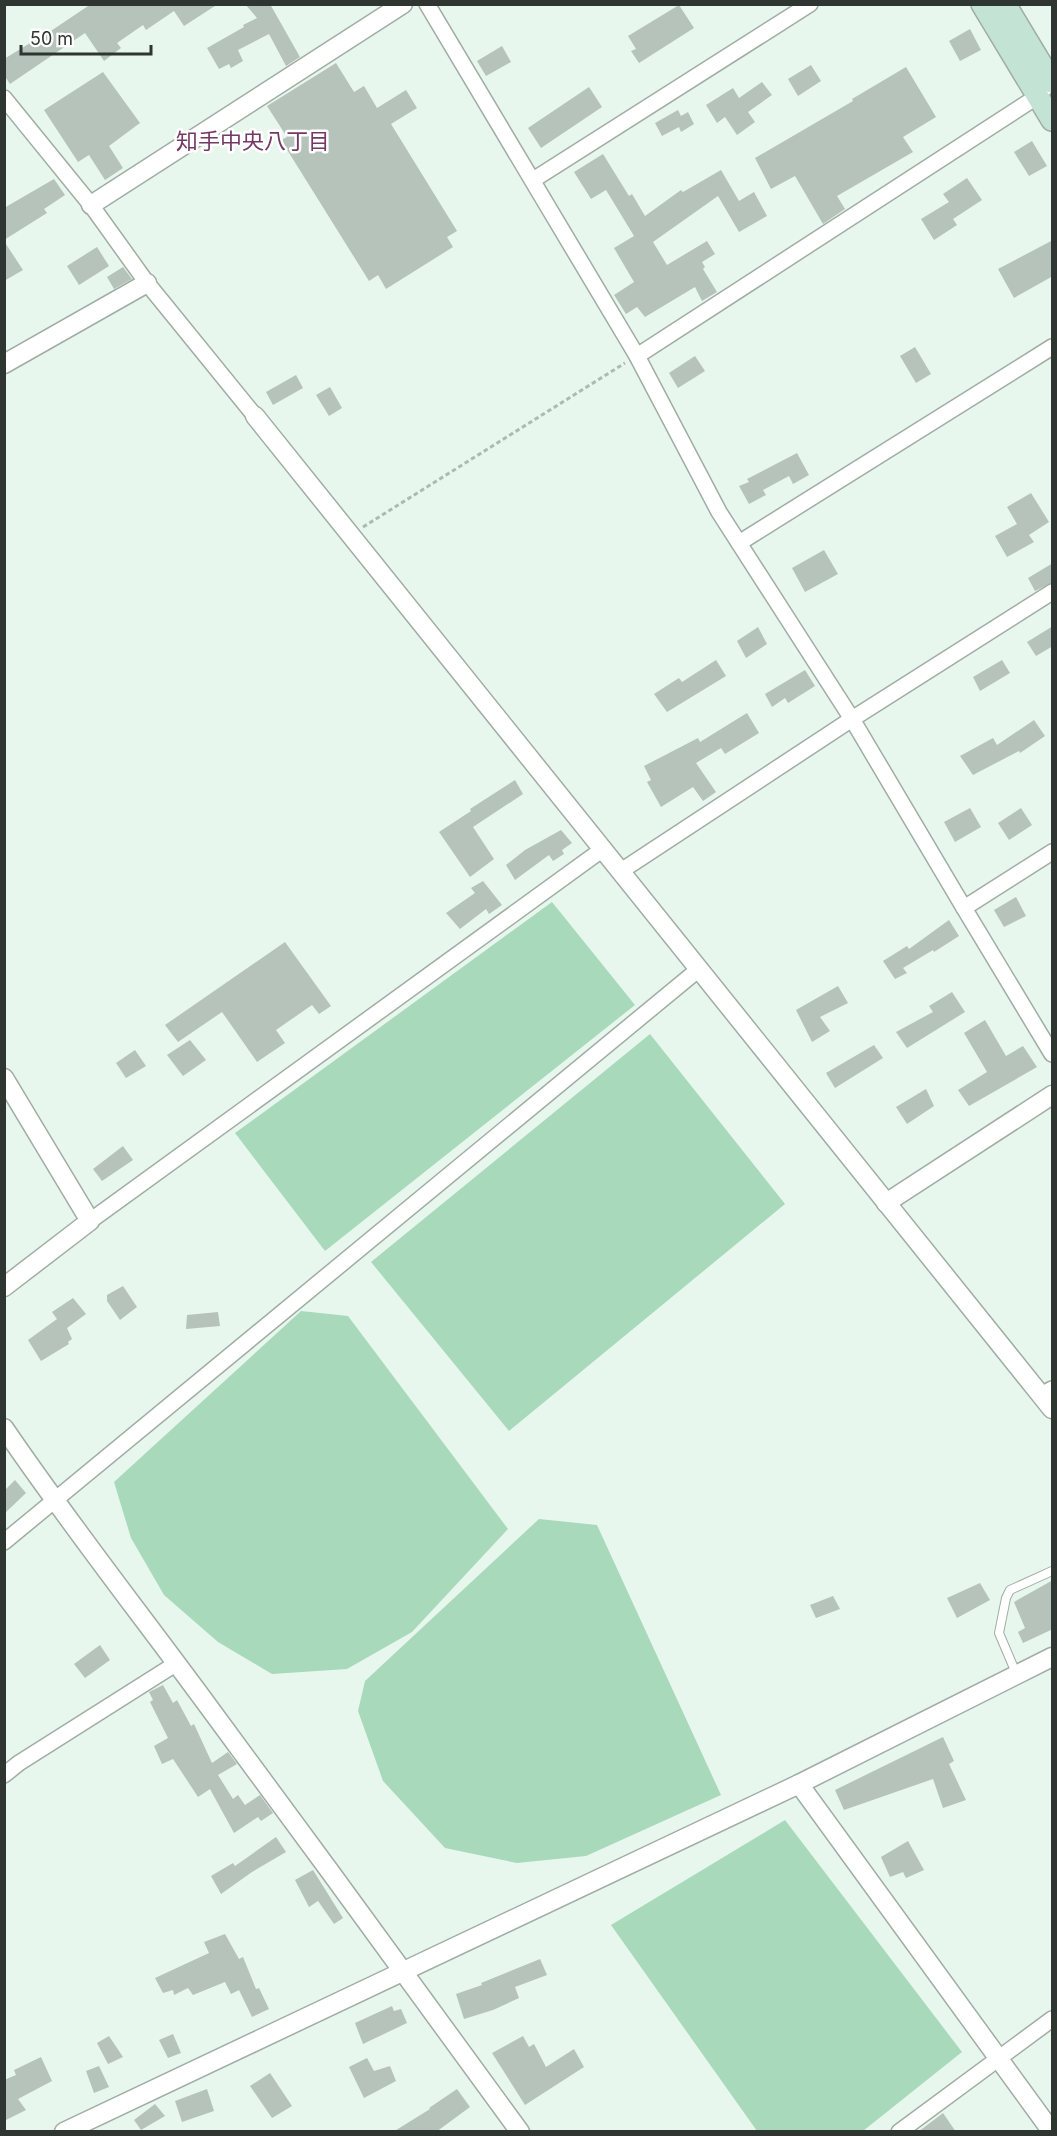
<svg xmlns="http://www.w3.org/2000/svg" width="1057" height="2136" viewBox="0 0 1057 2136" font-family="Inter,'Noto Sans JP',sans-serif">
<rect width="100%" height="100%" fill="#e8f7ed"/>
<g fill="#a8d9bb">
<path d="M552,902l83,103 -310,246 -90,-118z"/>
<path d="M650,1034l135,170 -276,227 -138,-169z"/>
<path d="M301,1311l47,5 160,213 -96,103 -65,37 -75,5 -54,-32 -54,-47 -33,-57 -17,-56z"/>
<path d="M539,1519l58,6 124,270 -135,61 -69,7 -72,-15 -62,-67 -25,-70 7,-30z"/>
<path d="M785,1820l177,232 -99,79h-106l-146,-206z"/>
</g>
<g fill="#b5c3ba">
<path d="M91,4h127l-34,22 -10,-15 -28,19 -3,-5 -26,18 4,5 -17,13 -19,-28 -75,51 -6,-9v-16l31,-19 1,1z"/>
<path d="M245,4h25l30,53 -14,9 -17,-32 -31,16 5,11 -12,7 -2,-4 -10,5 -12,-21 37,-21 -1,-2 14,-7z"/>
<path d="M679,5l15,23 -55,35 -8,-12 5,-2 -8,-13z"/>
<path d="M970,29l11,21 -21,11 -11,-20z"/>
<path d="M502,46l9,16 -25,14 -9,-15z"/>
<path d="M336,63l18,29 10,-6 13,22 29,-18 11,18 -26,16 66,107 -10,6 6,10 -67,42 -8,-14 -9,6 -88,-141 6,-3 -20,-31z"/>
<path d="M811,65l10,16 -23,15 -10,-17z"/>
<path d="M906,67l30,50 -33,20 10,15 -76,44 8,13 -22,15 -28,-48 -24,13 -16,-31 98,-57 -1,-2z"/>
<path d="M103,72l37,51 -31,23 14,22 -18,12 -16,-25 -11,7 -34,-52z"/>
<path d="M762,82l10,13 -24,17 7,10 -18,13 -12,-18 -8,6 -11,-18 27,-17 6,10z"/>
<path d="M589,87l13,20 -61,41 -13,-20z"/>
<path d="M678,110l3,6 7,-4 6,12 -13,8 -2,-5 -17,9 -7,-13z"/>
<path d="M1032,141l15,25 -18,10 -15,-24z"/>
<path d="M603,154l26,42 3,-2 13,22 36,-26 2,2 38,-22 18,31 15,-9 13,24 -28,16 -21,-36 -65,46 14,23 40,-24 8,13 -13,8 3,5 -2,2 14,23 -15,9 -7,-14 -50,30 -8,-10 -11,7 -12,-19 20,-13 -20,-34 20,-12 -28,-46 -15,9 -17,-27z"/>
<path d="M967,178l15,22 -29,19 4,6 -23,15 -13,-21 28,-17 -6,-8z"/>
<path d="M54,179l11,16 -21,14 3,4 -43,27v-32z"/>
<path d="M1053,240v36l-39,22 -16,-29z"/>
<path d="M4,241l19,29 -19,11z"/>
<path d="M97,247l12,19 -30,19 -12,-19z"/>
<path d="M123,267l9,12 -18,10 -7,-12z"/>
<path d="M915,347l16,27 -15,9 -16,-27z"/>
<path d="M695,356l10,15 -27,17 -9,-15z"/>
<path d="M296,375l7,13 -30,17 -7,-13z"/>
<path d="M330,387l12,21 -13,8 -13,-21z"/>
<path d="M797,453l12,22 -16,9 -4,-8 -26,14 3,5 -17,9 -10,-18 10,-4 -2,-3z"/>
<path d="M1031,493l18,29 -20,13 5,7 -27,15 -12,-21 22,-12 -10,-17z"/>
<path d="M824,550l14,24 -33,18 -13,-24z"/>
<path d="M1053,563v19l-18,9 -7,-13z"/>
<path d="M1053,626v20l-17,10 -9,-14z"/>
<path d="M758,627l9,17 -21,14 -9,-17z"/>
<path d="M716,660l10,16 -59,36 -13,-18 25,-16 3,4z"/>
<path d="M1002,660l8,13 -30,18 -7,-14z"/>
<path d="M805,670l10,16 -27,17 -3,-5 -13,9 -7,-13z"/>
<path d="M747,713l12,20 -34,21 -4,-6 -25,15 20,29 -13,9 -10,-14 -32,20 -14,-25 4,-2 -7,-14 54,-28 2,4z"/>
<path d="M1034,720l11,16 -25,17 -1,-2 -46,24 -13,-19 33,-18 4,7z"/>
<path d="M515,780l8,14 -50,33 21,32 -24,18 -31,-45 32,-21 -1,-2z"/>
<path d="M970,808l11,19 -26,15 -11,-20z"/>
<path d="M1021,808l11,17 -23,15 -11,-17z"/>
<path d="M561,830l11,13 -10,7 2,4 -11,7 -4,-6 -34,25 -9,-15 19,-15z"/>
<path d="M483,881l19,24 -13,9 -3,-5 -26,20 -14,-16 29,-20 -4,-5z"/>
<path d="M1016,897l10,19 -22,11 -10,-17z"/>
<path d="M949,920l10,16 -25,16 -1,-2 -30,18 4,5 -12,6 -12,-18 24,-15 2,3z"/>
<path d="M285,942l46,64 -12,8 -7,-9 -36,25 9,13 -28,19 -35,-50 -44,30 -13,-17z"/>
<path d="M838,986l10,17 -28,14 10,14 -18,11 -16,-32z"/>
<path d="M952,992l13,20 -58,36 -11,-16 37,-20 -4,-6z"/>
<path d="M985,1020l21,36 17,-10 14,21 -68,39 -11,-16 29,-18 -23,-39z"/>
<path d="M190,1040l16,20 -23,16 -16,-21z"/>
<path d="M874,1045l9,13 -48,30 -9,-15z"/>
<path d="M135,1050l11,16 -20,12 -10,-15z"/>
<path d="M926,1089l8,17 -27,18 -11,-17z"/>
<path d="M123,1146l10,14 -31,21 -9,-12z"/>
<path d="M123,1286l14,21 -17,13 -13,-19v-6z"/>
<path d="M73,1298l13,16 -19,14 5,11 -4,3 1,2 -28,17 -13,-21 29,-21 -5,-7z"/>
<path d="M218,1312l2,14 -34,3 1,-14z"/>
<path d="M15,1480l11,13 -22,21v-23z"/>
<path d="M1053,1580v49l-30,14 -5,-11 7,-4 -11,-26z"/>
<path d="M980,1583l10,17 -33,18 -10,-20z"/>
<path d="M833,1596l7,13 -24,9 -6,-13z"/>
<path d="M100,1645l10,15 -25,18 -11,-14z"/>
<path d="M163,1685l10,18 4,-3 14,26 3,-2 18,39 16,-11 9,12 -19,11 15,24 5,-4 7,10 15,-10 13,18 -12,8 -3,-4 -24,16 -24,-44 -12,8 -25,-38 -11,5 -8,-18 14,-8 -18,-36 3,-2 -4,-8z"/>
<path d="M943,1737l11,24 -5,3 17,36 -23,8 -10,-29 -89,31 -9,-20z"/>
<path d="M276,1837l10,15 -34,20 -31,22 -10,-18 22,-13 2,3z"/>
<path d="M908,1841l16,29 -18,8 -3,-6 -13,5 -9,-20z"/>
<path d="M313,1870l30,48 -9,6 -16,-23 -9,6 -14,-27z"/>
<path d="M225,1934l14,25 4,-2 13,32 3,-1 10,21 -17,8 -13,-27 -8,4 -6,-12 -32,13 -5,-7 -14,7 -1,-5 -10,3 -8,-15 54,-25 -5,-11z"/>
<path d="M540,1959l7,16 -32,12 4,11 -26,12 -29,9 -8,-25 26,-9 -1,-2z"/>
<path d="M392,2006l2,5 7,-2 6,14 -44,21 -8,-21z"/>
<path d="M173,2034l8,19 -13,5 -9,-18z"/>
<path d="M109,2036l14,21 -15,7 -11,-21z"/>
<path d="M523,2036l6,11 5,-3 12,23 28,-18 10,18 -59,38 -33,-52z"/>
<path d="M41,2057l11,24 -34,18 8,11 -22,11v-41l12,-5 -2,-5z"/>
<path d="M367,2058l7,13 16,-5 6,15 -32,17 -15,-31z"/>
<path d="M99,2066l10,21 -15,6 -8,-22z"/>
<path d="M270,2073l22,33 -20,12 -22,-32z"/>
<path d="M207,2089l7,22 -32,11 -7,-21z"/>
<path d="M457,2089l13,18 -34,25h-43l37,-23 -1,-1z"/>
<path d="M155,2104l10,12 -24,14 -7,-10z"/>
<path d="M943,2113l13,19h-38z"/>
</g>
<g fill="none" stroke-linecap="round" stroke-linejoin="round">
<g stroke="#a0ada4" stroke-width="10">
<path id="service" d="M1016,1673l-17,-40 7,-35 4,-8 42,-19"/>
</g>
<g stroke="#a0ada4" stroke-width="18">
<g id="minor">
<path d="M427,4l210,352 82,156 133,207 112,189 88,146"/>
<path d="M4,98l87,107 56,78 108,133"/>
<path d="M533,180l277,-176"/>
<path d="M637,356l401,-260 6,-7"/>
<path d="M739,543l313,-196"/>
<path d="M621,871l231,-152 200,-127"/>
<path d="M964,908l88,-56"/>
<path d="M90,1221l513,-372"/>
<path d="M1041,1395l11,-6"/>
<path d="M4,1542l695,-573"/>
<path d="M4,1775l15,-12 158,-100"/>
<path d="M899,2132l153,-113"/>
</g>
</g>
<g stroke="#a0ada4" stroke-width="21">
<g id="tertiary">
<path d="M91,205l312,-201"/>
<path d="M4,364l143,-81"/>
<path d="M255,416l797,993"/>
<path d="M4,1078l86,143 -86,66"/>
<path d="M886,1203l166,-108"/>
<path d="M4,1428c66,97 138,188 207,282 104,140 206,281 309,422"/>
<path d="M799,1784l253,348"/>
<path d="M64,2132l735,-348 253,-127"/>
</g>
</g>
<g stroke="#a0ada4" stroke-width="24">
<g id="secondary">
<path d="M982,4l70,116"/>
<path d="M1005,4l47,78"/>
</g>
</g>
<path stroke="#adb9b1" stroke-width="3" stroke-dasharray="4.5 3" stroke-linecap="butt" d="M363,527l262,-164"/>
<use href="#service" stroke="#fff" stroke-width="8"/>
<use href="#minor" stroke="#fff" stroke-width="15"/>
<use href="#tertiary" stroke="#fff" stroke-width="18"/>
<use href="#secondary" stroke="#c3e4d4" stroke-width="21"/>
</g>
<g text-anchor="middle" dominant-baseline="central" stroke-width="5" stroke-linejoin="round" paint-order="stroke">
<g font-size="22" fill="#743964" stroke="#fff">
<text x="253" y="141">知手中央八丁目</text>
</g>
</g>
<rect width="1057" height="2136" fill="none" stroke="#2f3531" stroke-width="12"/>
<path d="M21 45v9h130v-9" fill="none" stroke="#2f3531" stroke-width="3"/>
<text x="30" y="45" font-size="18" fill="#2f3531" stroke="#ffffff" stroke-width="4.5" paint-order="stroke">50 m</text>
</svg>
